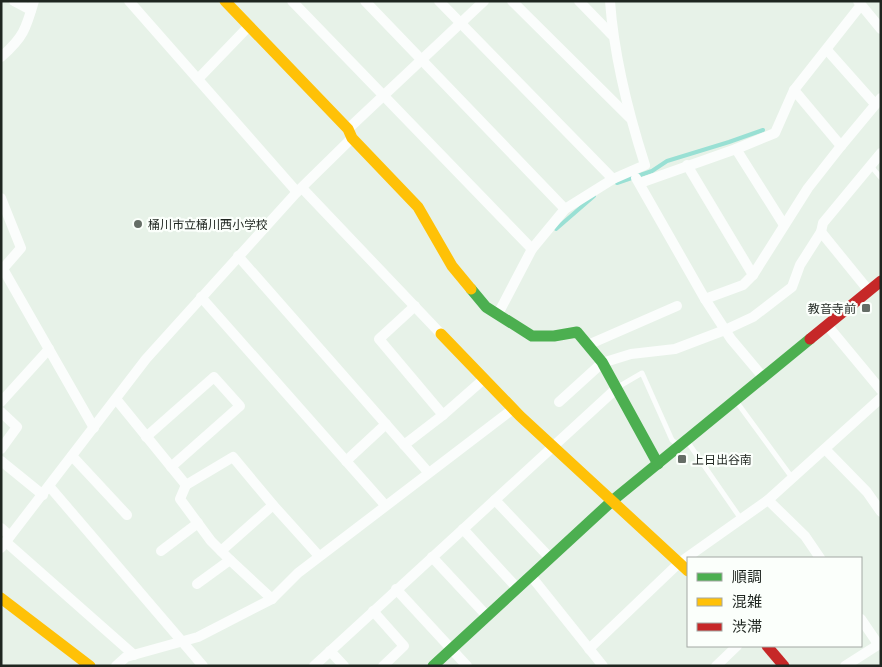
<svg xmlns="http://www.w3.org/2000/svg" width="882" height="667" viewBox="0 0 882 667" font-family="'Libre Baskerville','Noto Sans JP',serif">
<rect width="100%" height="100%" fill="#e7f2e8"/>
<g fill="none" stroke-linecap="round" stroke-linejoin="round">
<g stroke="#99e0d4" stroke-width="4">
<path d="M617,183l35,-12 15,-10 62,-19 34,-12"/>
<path d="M556,229l38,-33"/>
</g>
<g stroke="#fbfdfc" stroke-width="5">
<path d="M870,165l11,13"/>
<path d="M618,387l24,-14 30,67 7,6"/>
<path d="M736,401l57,78"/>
<path d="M687,441l54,78"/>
</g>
<g stroke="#fbfdfc" stroke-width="10">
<path d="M14,1l17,9"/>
<path d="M129,1l168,191"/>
<path d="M292,1l240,248"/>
<path d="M365,1l200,208"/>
<path d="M439,1l174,178"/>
<path d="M512,1l118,117"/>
<path d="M579,1l33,34"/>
<path d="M858,1l23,28"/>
<path d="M827,50l48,54"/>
<path d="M1,57c22,-19 25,-28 33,-56"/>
<path d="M198,79l51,-53"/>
<path d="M794,90l47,56"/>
<path d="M348,129l136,-128"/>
<path d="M736,149l48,76"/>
<path d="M687,165l66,110"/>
<path d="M636,178l69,121 26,40 32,38"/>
<path d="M640,183l96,-34 39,-16 19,-43 67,-85"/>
<path d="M302,188l139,146"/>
<path d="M1,198l20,50 -20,23"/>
<path d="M821,232l48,59"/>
<path d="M238,256l190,216"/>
<path d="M3,269l91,159"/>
<path d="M201,297l184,208"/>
<path d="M705,299l38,-14 10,-10 55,-87 33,-42 40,-48"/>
<path d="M415,306l-36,33 64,76 41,-36"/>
<path d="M498,314l34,-65 33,-40 48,-30 32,-14c-17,-53 -31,-108 -35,-164"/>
<path d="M827,325l54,65"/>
<path d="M590,344l87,-38"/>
<path d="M116,399l70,86 -6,14 31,42 19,19 42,39"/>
<path d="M1,402l48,-53"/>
<path d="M559,402l43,-39 29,-9 44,-5 50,-19 28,-13 39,-30 8,-22 21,-33 2,-9 58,-70"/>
<path d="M1,412l16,15 -16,22"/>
<path d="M146,437l68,-60 26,29 -69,61"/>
<path d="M404,445l39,-30"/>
<path d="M825,449l42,43 14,20"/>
<path d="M72,456l55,59"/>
<path d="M1,461l42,34"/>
<path d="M346,461l40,-37"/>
<path d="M186,485l47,-28 40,48 46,51"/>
<path d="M49,486l154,180"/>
<path d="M495,500l55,58"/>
<path d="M768,500l37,36 15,22"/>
<path d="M1,528l9,8"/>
<path d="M463,529l54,59"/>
<path d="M6,542l128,113"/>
<path d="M1,548l145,-189 151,-167 55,-54"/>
<path d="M161,551l37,-28"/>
<path d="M221,551l52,-46"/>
<path d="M432,557l55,59"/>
<path d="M531,576l72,90"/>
<path d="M197,584l33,-24"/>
<path d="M396,589l71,77"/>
<path d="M373,611l31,35 -21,20"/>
<path d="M861,619l17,25"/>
<path d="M589,649l90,-86 89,-63 113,-102"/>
<path d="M330,651l14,15"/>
<path d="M116,666l10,-9 72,-20 74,-38 26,-26 215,-164"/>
<path d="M314,666l304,-279"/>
<path d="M716,666l21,-20"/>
<path d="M845,666l36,-23"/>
</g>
<g stroke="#4caf50" stroke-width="11">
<path d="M471,289l15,18 46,29h22l23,-4 25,30 56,102"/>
<path d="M433,666l179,-165 198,-162"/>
</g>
<g stroke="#ffc107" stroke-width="11">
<path d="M225,1l123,128 4,9 66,69 34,59 19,23"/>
<path d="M441,334l79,82 168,155"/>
<path d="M1,598l89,68"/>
</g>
<g stroke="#c62828" stroke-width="11">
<path d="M810,339l71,-58"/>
<path d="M767,646l17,20"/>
</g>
</g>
<g fill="#656d66" stroke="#fbfffb" stroke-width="2">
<circle cx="138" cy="224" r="5"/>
<rect x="861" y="303" width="10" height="10" rx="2.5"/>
<rect x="677" y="454" width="10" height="10" rx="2.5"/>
</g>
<g text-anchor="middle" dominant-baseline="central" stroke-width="4.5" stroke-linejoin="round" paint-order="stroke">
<g font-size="12" fill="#1f2620" stroke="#fbfffb" text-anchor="start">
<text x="148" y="224">桶川市立桶川西小学校</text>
<text x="856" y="308" text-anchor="end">教音寺前</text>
<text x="692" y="459">上日出谷南</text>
</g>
</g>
<rect width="882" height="667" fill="none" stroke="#1f2620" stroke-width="5"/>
<rect x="687" y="557" width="175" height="90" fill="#fbfffb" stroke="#a3a8a3"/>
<rect x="697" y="573" width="25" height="8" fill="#4caf50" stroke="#a3a8a3"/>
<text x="732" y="582" font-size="15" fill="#1f2620">順調</text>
<rect x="697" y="598" width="25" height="8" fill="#ffc107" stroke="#a3a8a3"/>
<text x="732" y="607" font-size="15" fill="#1f2620">混雑</text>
<rect x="697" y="623" width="25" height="8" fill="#c62828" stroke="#a3a8a3"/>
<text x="732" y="632" font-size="15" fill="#1f2620">渋滞</text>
</svg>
